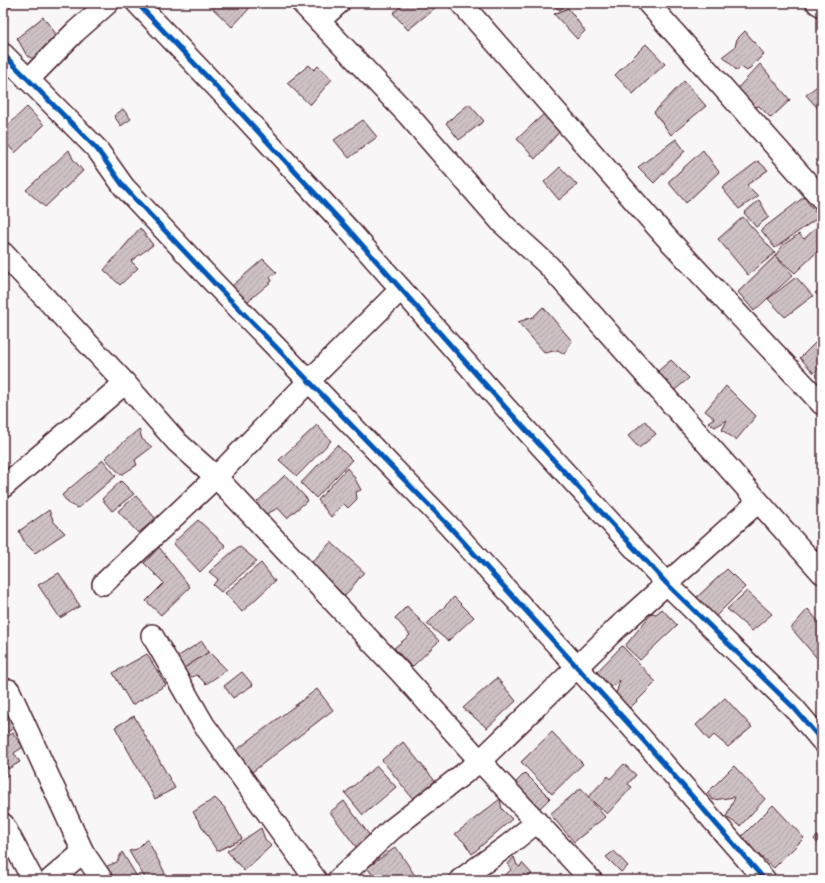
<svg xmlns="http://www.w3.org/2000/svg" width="825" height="883" viewBox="0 0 825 883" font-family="Mynerve,sans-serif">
<defs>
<pattern id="building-hatch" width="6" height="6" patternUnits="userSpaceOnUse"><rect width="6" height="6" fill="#cdc1c4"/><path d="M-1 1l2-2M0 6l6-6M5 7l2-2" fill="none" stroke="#b2a5a9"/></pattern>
</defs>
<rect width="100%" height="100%" fill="#f8f6f7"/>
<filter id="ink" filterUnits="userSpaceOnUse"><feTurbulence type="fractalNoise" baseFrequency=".025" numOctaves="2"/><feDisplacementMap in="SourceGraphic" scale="8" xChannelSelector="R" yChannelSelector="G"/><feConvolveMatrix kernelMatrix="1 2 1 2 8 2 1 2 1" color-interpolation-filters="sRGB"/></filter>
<g filter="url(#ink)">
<g fill="url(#building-hatch)" stroke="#4a1f2b">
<path d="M3,3h12l-12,11z"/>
<path d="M207,3h46l-6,8 -15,16z"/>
<path d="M405,3h36l-33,27 -15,-17z"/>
<path d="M550,3h17l-7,7z"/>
<path d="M568,8l17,23 -8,8 -23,-25z"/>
<path d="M43,17l20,26 -20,20 -16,-7 -10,-18z"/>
<path d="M745,31l19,23 -17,17 -6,-4 -4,4 -14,-15 12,-9 2,-8z"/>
<path d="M646,44l19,20 -32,30 -18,-19z"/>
<path d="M760,64l30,36 -19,18 -12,-12 -9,2 -15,-17z"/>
<path d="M309,65l5,5 4,-4 14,13 -22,26 -23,-22z"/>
<path d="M684,81l22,25 -35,29 -17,-23z"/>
<path d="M822,82v31l-16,-18z"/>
<path d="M469,104l15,17 -25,19 -13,-17z"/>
<path d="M27,107l17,18 -29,28 -12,-13v-10z"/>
<path d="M123,109l8,10 -10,7 -7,-10z"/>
<path d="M547,111l15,18 -27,30 -18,-20z"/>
<path d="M363,120l14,17 -28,21 -15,-18z"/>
<path d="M676,139l9,12 -31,32 -16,-16z"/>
<path d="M69,150l4,9 10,12 -38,36 -19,-17z"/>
<path d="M703,150l16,22 -33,31 -18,-21z"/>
<path d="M758,161l10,9 -21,15 11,11 -19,13 -17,-21z"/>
<path d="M560,167l17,18 -18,15 -15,-18z"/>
<path d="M804,197l15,20 -44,31 -14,-18z"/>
<path d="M759,200l10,17 -13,10 -12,-14z"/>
<path d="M743,217l32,36 -27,22 -30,-36z"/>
<path d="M818,226l4,4v17l-27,26 -20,-17 8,-11 16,-11 5,5z"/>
<path d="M140,228l13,17 -22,16 7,7 -18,17 -16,-15z"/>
<path d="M775,256l18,19 -39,36 -16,-19z"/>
<path d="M263,259l14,14 -7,4 2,4 -25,21 -15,-16z"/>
<path d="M796,277l17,19 -28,21 -17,-18z"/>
<path d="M822,287v13l-7,-7z"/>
<path d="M543,307l29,34 -8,13 -6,-4 -13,3 -27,-31 15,-5z"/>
<path d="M822,336v29l-8,8 -14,-15z"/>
<path d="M671,360l18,18 -20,17 -17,-19z"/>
<path d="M726,386l30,30 -20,24 -14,-10 5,-10 -12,7 -7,-5 6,-4 -9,-7z"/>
<path d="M645,421l11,13 -17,14 -11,-12z"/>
<path d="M317,425l14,16 -34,35 -18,-16z"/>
<path d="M139,429l3,10 10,8 -17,13 2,5 -16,10 -16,-17z"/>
<path d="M337,445l15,15 -36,38 -15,-15z"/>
<path d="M103,460l13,16 -38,32 -9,-4 -7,-9z"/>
<path d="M347,468l6,7 8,15 -5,2 1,7 -9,9 -4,-4 -13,13 -13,-17z"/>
<path d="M285,475l23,25 -21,18 -9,-10 -15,8 -9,-11z"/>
<path d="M121,481l13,13 -22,17 -10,-12z"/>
<path d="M136,496l20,23 -18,14 -20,-22z"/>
<path d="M49,510l5,12 11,11 -30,20 -10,-10 -6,-12z"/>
<path d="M198,520l28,26 -26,26 -27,-29z"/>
<path d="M331,542l33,30 -19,24 -35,-32z"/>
<path d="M239,546l18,15 -36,31 -8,-7 5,-6 -9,-7z"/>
<path d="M159,547l31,40 -29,28 -15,-14 18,-18 -20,-20z"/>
<path d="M261,563l14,18 -33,31 -17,-19z"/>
<path d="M727,569l18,18 -29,29 -20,-18z"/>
<path d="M59,573l21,33 -20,12 -22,-33z"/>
<path d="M747,591l25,23 -20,17 -25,-22z"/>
<path d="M454,597l20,20 -26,24 -21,-17z"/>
<path d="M407,606l32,35 -27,26 -18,-19 16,-13 -15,-17z"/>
<path d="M662,609l15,16 -37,35 -15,-14 27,-33 4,1z"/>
<path d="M808,609l14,17v38l-31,-36z"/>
<path d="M202,641l7,11 -28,18 -7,-11z"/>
<path d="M622,646l34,36 -30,30 -12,-11 6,-21 -14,12 -13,-16z"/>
<path d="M209,652l18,18 -21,14 -9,-9 -5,2 -11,-7z"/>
<path d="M147,654l19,31 -34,20 -19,-32z"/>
<path d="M242,672l11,13 -20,13 -9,-12z"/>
<path d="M497,678l19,23 -29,27 -24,-20z"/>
<path d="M317,689l16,21 -81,62 -17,-21z"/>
<path d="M725,698l27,29 -24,20 -14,-12 -5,5 -13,-15z"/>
<path d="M3,700l14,27 -14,7z"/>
<path d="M134,716l41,72 -20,11 -40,-72z"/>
<path d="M552,732l31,32 -31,30 -31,-32z"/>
<path d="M13,733l10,14 -9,6 6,9 -12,7 -5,-9v-21z"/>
<path d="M403,742l32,39 -22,18 -31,-39z"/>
<path d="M624,764l12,11 -8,9 4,3 -25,27 -19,-17 20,-21 2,3z"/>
<path d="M3,766l5,9 -5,3z"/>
<path d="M377,766l19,21 -33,28 -18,-22z"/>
<path d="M734,766l31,33 -25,27 -14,-9 9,-20 -22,3 -6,-7z"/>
<path d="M525,773l25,25 -11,11 -25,-25z"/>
<path d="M581,788l24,29 -31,25 -24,-28z"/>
<path d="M215,798l10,10 17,31 -25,12 -24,-39z"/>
<path d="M500,799l2,10 10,10 -40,35 -8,-12 -9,-8z"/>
<path d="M344,801l29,39 -14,11 -29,-39z"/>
<path d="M773,805l31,33 -30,30 -34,-30z"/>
<path d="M261,828l4,11 6,7 -27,25 -17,-20z"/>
<path d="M822,832v16l-8,-9z"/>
<path d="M147,839l18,34 -5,7h-14l-17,-29 8,-2z"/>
<path d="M396,847l22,33h-41l-10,-12z"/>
<path d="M614,851l14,15 -7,6 -15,-15z"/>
<path d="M122,852l17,28h-26l-8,-13 12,-5z"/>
<path d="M514,857l3,8 3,2 2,-4 10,11 -5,4 2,2h-30l12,-10 -3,-6z"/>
</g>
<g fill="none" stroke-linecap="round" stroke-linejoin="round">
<g stroke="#4a1f2b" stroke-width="24">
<g id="minor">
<path d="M137,3l91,96 120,130 158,179 161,176 127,124 28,33"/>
<path d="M302,3l107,113 94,108 46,42 273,307"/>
<path d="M461,3l205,234 156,167"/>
<path d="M648,3l174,196"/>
<path d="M817,3l5,3"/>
<path d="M319,21l20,-18"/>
<path d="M3,54l94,95 27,38 92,98 232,240 189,208 128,147"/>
<path d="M28,80l47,-48 33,-29"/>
<path d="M3,253l122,130 52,59 39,35 185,196 79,88 111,119"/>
<path d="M3,487l122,-104"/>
<path d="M103,584l113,-107 93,-96 92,-92"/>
<path d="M152,635l52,90 112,155"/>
<path d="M9,690l74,162 19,28"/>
<path d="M3,824l30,56"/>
<path d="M50,880l33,-28"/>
<path d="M338,880l53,-50 89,-69 136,-132 142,-127"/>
<path d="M460,880l47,-34 30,-24"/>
</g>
</g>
<use href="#minor" stroke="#fff" stroke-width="21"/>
<g stroke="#fff" stroke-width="8">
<g id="cycleway">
<path d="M137,3l91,96 120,130 158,179 161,176 127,124 28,33"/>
<path d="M3,54l94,95 27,38 92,98 232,240 189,208 128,147"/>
</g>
</g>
<use href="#cycleway" stroke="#0057b8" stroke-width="5"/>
</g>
</g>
<rect width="825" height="883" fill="none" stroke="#fff" stroke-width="16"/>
<rect x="8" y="8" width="809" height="867" fill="none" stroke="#4a1f2b" stroke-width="1.5" filter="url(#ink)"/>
</svg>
